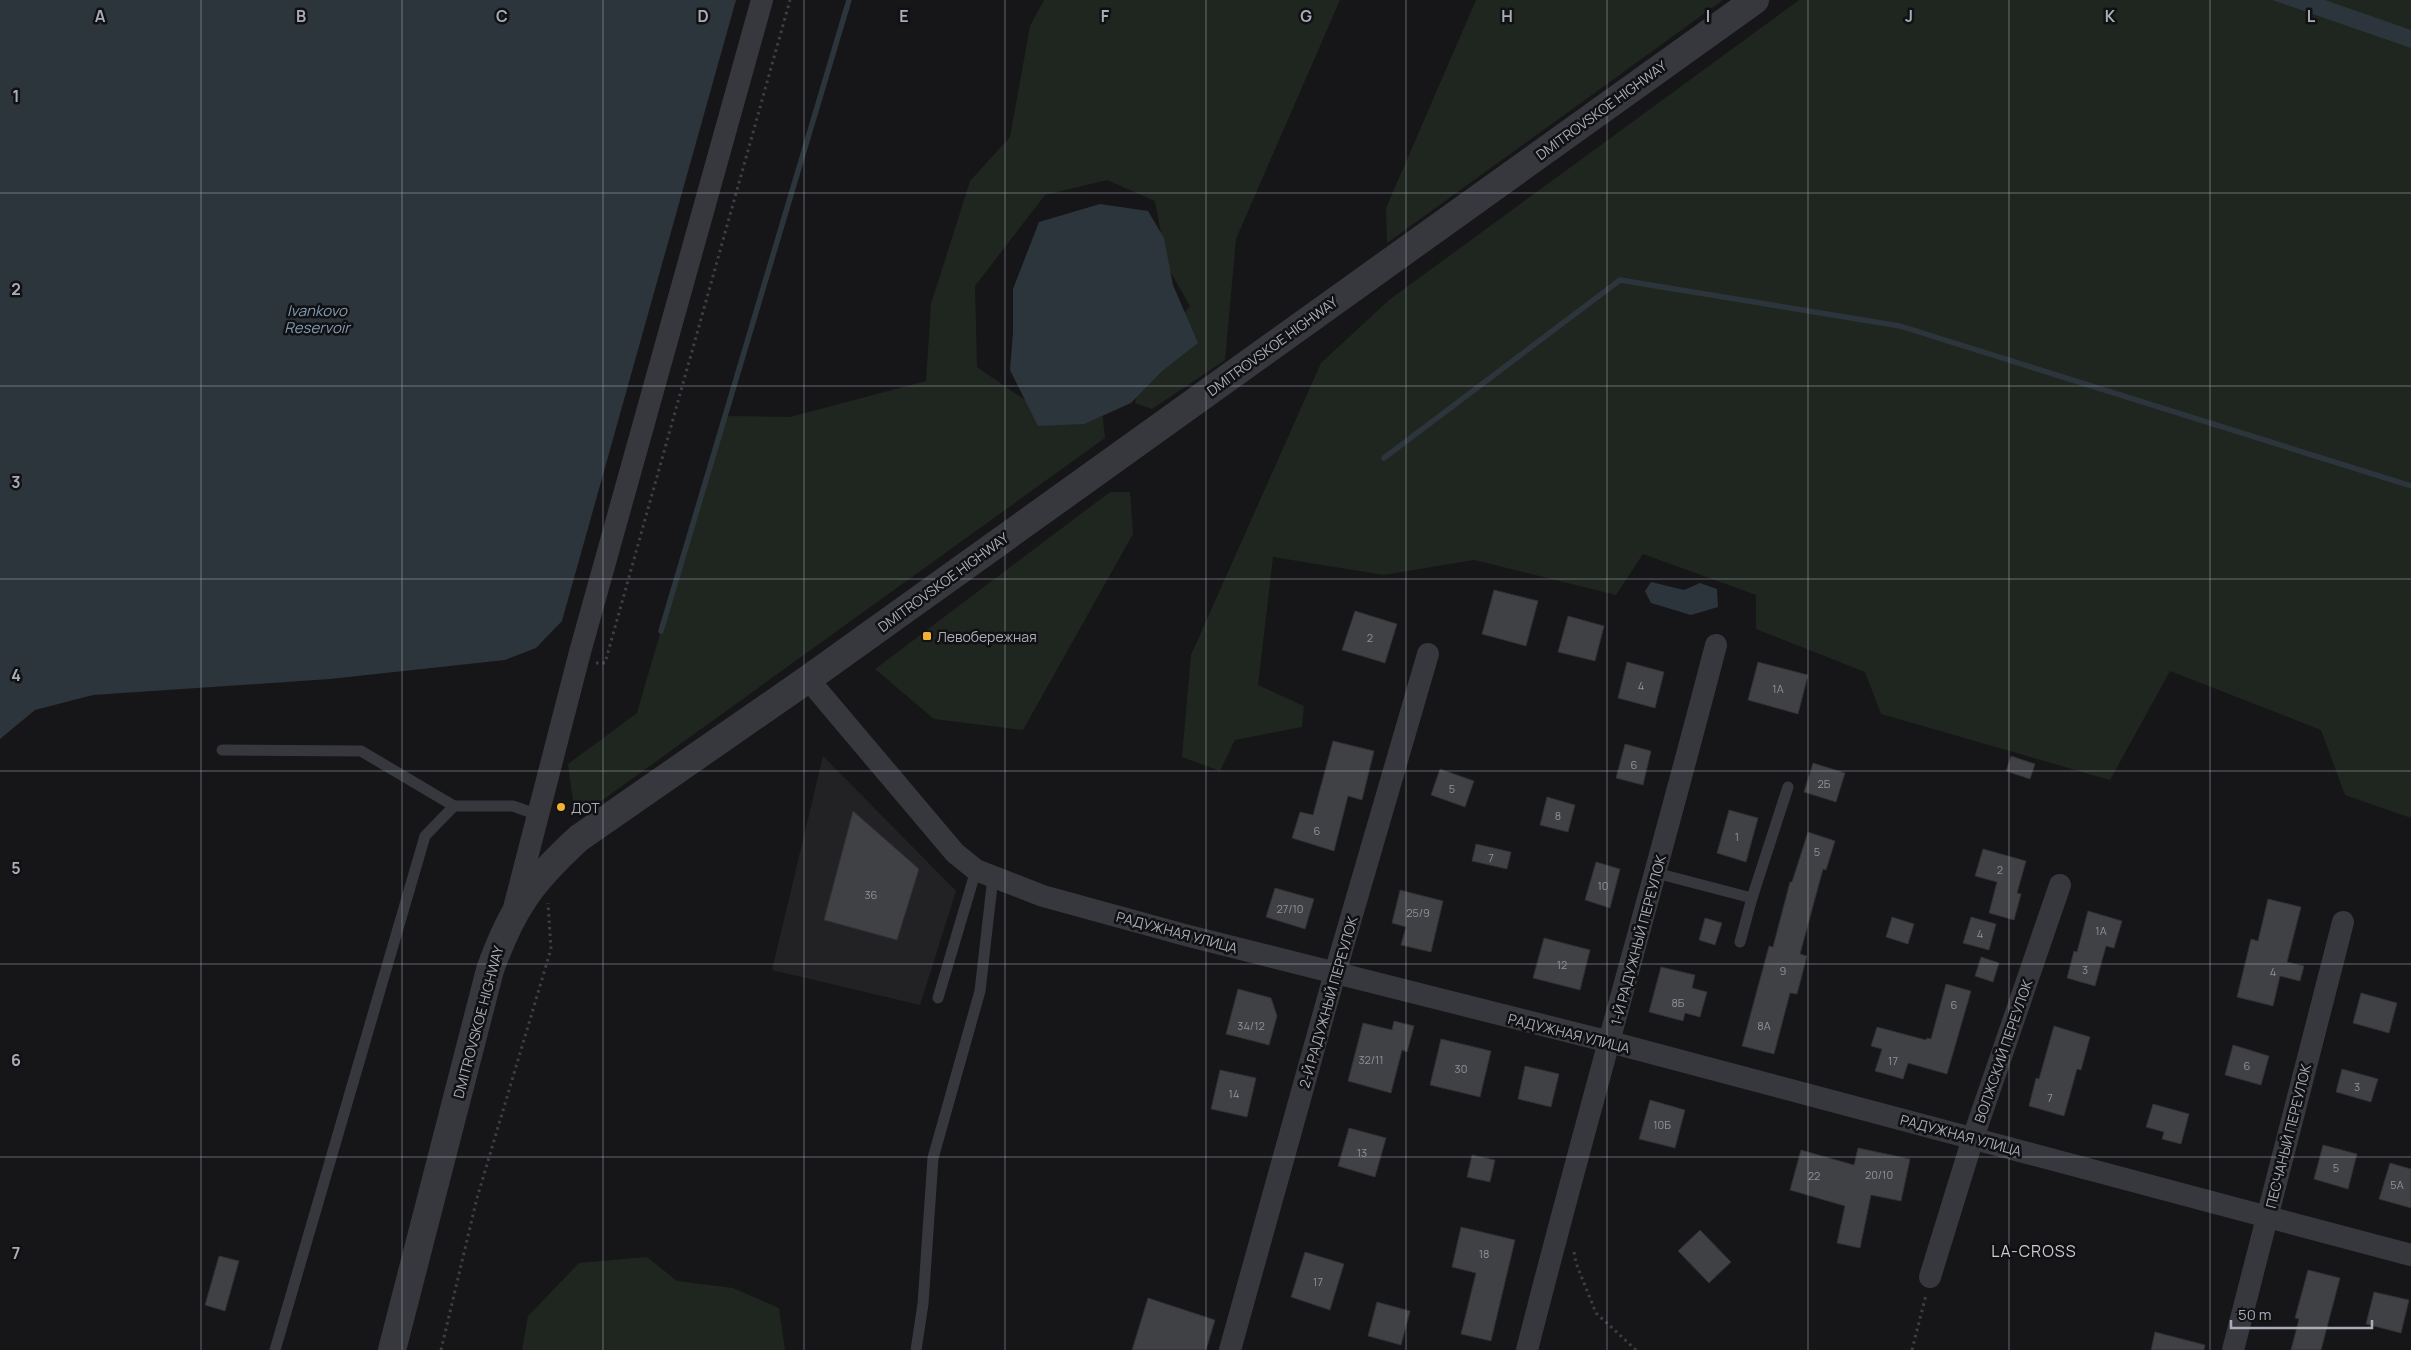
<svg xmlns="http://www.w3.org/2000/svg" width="2411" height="1350" viewBox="0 0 2411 1350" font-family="Manrope,sans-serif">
<rect width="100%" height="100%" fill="#161618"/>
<path fill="#222225" d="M823,756l133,135 -36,114 -148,-35z"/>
<g fill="#1e261f">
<path d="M1044,0h296l-104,239 -11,121 -73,49 -17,-6 12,-44 43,-53 -23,-40 -12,-65 -48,-21 -62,15 -70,91 2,81 83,57 42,-14 3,28 -508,366 -23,4 -6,-44 69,-51 86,-297 67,1 136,-36 5,-77 39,-123 40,-44 20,-111z"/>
<path d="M1476,0h247l-336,243 -1,-35z"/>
<path d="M1799,0h612v818l-66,-23 -24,-65 -151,-59 -60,109 -229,-66 -16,-42 -109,-43v-34l-113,-41 -27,41 -142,-35 -90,15 -111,-18 -15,128 46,21 -2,21 -67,13 -15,31 -38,-14 9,-102 130,-292 68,-63z"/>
<path d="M1110,492h20l3,42 -110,196 -89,-11 -59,-50z"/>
<path d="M647,1257l30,24 56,7 46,20 6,42h-263l6,-34 51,-53z"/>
</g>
<g fill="#2c353c">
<path d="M0,0h736l-174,621 -26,27 -31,12 -175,19 -237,16 -58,15 -35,29z"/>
<path d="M2272,0h53l86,30v18z"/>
<path d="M1100,204l48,7 16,27 9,47 25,58 -36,28 -31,32 -47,21 -46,2 -28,-56 3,-37v-44l26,-67z"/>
<path d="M1651,582l33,8 16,-7 17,6 1,18 -27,8 -40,-12 -6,-12z"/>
</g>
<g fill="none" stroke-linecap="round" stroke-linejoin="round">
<g stroke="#2c353c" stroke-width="5.5">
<path d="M1384,458l236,-178 280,46 511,160"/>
<path d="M661,631l188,-631"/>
</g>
</g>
<g fill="#404145" stroke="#303034">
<path d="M1494,590l44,11 -12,45 -44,-12z"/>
<path d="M1355,611l42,13 -12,39 -43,-13z"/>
<path d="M1568,616l36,10 -9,35 -37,-9z"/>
<path d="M1627,662l37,10 -9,36 -37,-10z"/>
<path d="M1758,662l50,13 -10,39 -50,-14z"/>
<path d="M1333,741l41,10 -12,49 -14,-4 -14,55 -42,-13 8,-26 13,3z"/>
<path d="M1625,744l26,7 -8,34 -27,-7z"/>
<path d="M2011,756l24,8 -5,15 -24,-8z"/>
<path d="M1813,763l32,10 -9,29 -32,-10z"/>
<path d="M1440,769l34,12 -9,26 -34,-12z"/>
<path d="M1547,797l28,8 -7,27 -28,-7z"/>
<path d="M1729,810l29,8 -12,44 -29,-9z"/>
<path d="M853,811l66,58 -22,71 -73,-20z"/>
<path d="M1808,832l27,9 -9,29 -3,-1 -23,85 7,2 -10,38 -7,-1 -16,61 -32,-8 27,-100 4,1 17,-65h2z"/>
<path d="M1476,844l35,8 -4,17 -35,-8z"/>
<path d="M1983,849l43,12 -9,32 4,1 -7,26 -25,-7 8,-31 -22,-6z"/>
<path d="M1596,862l24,7 -10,39 -25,-8z"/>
<path d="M1275,888l39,11 -9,30 -39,-12z"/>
<path d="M1400,890l43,11 -12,51 -30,-7 5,-18 -14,-4z"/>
<path d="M2268,899l33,8 -14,55 17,4 -4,15 -20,-5 -7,30 -36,-9 14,-58 7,2z"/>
<path d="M2088,911l34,10 -8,27 -8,-2 -11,40 -28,-8 7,-27 3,1z"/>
<path d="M1892,917l22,7 -6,20 -22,-7z"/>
<path d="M1971,917l25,7 -7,26 -26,-7z"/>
<path d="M1705,918l17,5 -7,22 -16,-5z"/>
<path d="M1544,938l46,12 -10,40 -47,-12z"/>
<path d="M1981,957l18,6 -6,19 -18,-6z"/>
<path d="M1661,967l34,8 -3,13 15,4 -7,25 -15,-4 -2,8 -34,-9z"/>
<path d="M1946,984l25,7 -24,83 -39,-11 -5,16 -28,-8 7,-22 -11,-3 6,-19 49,13 1,-2 4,1z"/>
<path d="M1238,989l33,9 6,18 -8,29 -43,-11z"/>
<path d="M2361,993l36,10 -8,30 -36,-10z"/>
<path d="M1394,1021l20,5 -7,26 -5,-2 -11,43 -43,-12 15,-58 29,7z"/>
<path d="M2054,1026l36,11 -9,33 -4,-1 -13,47 -35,-10 7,-28 3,1z"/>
<path d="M1441,1039l50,12 -11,46 -50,-12z"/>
<path d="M2233,1045l36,11 -8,29 -36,-10z"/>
<path d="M1525,1066l34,8 -8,33 -33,-8z"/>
<path d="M2342,1069l36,10 -7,23 -35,-10z"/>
<path d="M1220,1070l36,8 -9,39 -36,-8z"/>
<path d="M1650,1100l35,10 -10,38 -36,-9z"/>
<path d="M2153,1104l36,10 -8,30 -19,-5 2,-7 -18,-5z"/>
<path d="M1349,1128l37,10 -11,39 -37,-11z"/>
<path d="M2323,1145l34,9 -9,35 -34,-10z"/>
<path d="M1858,1148l52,11 -9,42 -30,-6 -11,53 -23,-5 8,-37 -55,-16 11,-40 53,15z"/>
<path d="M1472,1155l23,5 -5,22 -23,-5z"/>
<path d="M2390,1163l21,6v39l-32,-9z"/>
<path d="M1461,1227l54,13 -24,101 -30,-7 15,-61 -24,-6z"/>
<path d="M1700,1230l31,32 -22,21 -31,-32z"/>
<path d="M1305,1252l39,12 -14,46 -39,-13z"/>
<path d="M219,1256l20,5 -14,50 -20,-6z"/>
<path d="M2308,1270l32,8 -19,72h-30l8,-31 -4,-1z"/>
<path d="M2374,1292l35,8 -8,33 -35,-9z"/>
<path d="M1148,1298l67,22 -9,30h-74z"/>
<path d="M1377,1302l33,9 -9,34 -33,-9z"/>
<path d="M2155,1332l50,13 -1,5h-53z"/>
</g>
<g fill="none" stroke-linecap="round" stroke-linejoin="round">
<g stroke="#3d3f44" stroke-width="3" stroke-dasharray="2.5 4" stroke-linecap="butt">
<path d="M596,663h9l185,-663"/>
<path d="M1574,1252l2,11 20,50 40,37"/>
<path d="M441,1350l36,-152 74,-249 -3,-46"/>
<path d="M1912,1350l14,-55"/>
</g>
<g stroke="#37383d" stroke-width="11">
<path d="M222,750l139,1 93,55"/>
<path d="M1656,873l96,25"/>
<path d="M1740,942l12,-44 36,-111"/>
<path d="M938,998l38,-128"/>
<path d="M275,1350l150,-514 29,-30h59l25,9"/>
<path d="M916,1350l7,-46 10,-146 47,-167 13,-114"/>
</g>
<g stroke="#37383d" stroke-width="22">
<path d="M808,679l147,174 21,17 67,26 142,39 425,107 801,213"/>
<path d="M514,908l66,-256 182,-652"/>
<path d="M1930,1277l43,-139 87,-253"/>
<path d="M1230,1350l105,-377 93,-319"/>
<path d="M1527,1350c60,-236 128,-470 189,-705"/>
<path d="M2233,1350l110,-428"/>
</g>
<path stroke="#37383d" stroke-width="28" d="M392,1350l98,-380c22,-62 41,-88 89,-132l229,-159 947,-679"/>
</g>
<path fill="none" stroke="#a8adb8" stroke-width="1" stroke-opacity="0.55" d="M201,0v1350M402,0v1350M603,0v1350M804,0v1350M1005,0v1350M1206,0v1350M1406,0v1350M1607,0v1350M1808,0v1350M2009,0v1350M2210,0v1350M0,193h2411M0,386h2411M0,579h2411M0,771h2411M0,964h2411M0,1157h2411"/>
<g fill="#f2b134" stroke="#111113" stroke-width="2">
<rect x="922" y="631" width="10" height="10" rx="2.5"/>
<circle cx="561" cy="807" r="5"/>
</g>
<g text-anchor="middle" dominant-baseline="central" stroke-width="5" stroke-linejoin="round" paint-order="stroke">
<g font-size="11" fill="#8e929b">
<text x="1370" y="637">2</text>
<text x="1641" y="685">4</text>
<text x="1778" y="688">1А</text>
<text x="1634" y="764">6</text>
<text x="1824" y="783">2Б</text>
<text x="1452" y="788">5</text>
<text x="1558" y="815">8</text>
<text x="1317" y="830">6</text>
<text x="1737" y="836">1</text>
<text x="1817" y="851">5</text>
<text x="1491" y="857">7</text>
<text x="2000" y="869">2</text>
<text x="1603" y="885">10</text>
<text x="871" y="894">36</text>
<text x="1290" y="908">27/10</text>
<text x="1418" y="912">25/9</text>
<text x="2101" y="930">1А</text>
<text x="1980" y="933">4</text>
<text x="1562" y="964">12</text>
<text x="2085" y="969">3</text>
<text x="1783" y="970">9</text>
<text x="2273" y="971">4</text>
<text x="1678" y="1002">8Б</text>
<text x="1954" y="1004">6</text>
<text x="1251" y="1025">34/12</text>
<text x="1764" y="1025">8А</text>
<text x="1371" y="1059">32/11</text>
<text x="1893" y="1060">17</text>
<text x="2247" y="1065">6</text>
<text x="1461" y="1068">30</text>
<text x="2357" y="1086">3</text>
<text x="1234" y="1093">14</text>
<text x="2050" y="1097">7</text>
<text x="1662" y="1124">10Б</text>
<text x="1362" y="1152">13</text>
<text x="2336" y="1167">5</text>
<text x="1879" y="1174">20/10</text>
<text x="1814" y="1175">22</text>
<text x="2397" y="1184">5А</text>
<text x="1484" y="1253">18</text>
<text x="1318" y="1281">17</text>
</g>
<g font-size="14" fill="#a8adb8" stroke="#111113">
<text transform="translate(1601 110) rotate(-36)">DMITROVSKOE HIGHWAY</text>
<text transform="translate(1272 346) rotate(-36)">DMITROVSKOE HIGHWAY</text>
<text transform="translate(943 582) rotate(-36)">DMITROVSKOE HIGHWAY</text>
<text transform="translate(1177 932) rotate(15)">РАДУЖНАЯ УЛИЦА</text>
<text transform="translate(1638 940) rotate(-75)">1-Й РАДУЖНЫЙ ПЕРЕУЛОК</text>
<text transform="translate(1328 1002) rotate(-74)">2-Й РАДУЖНЫЙ ПЕРЕУЛОК</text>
<text transform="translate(478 1022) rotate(-75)">DMITROVSKOE HIGHWAY</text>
<text transform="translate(1569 1033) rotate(14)">РАДУЖНАЯ УЛИЦА</text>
<text transform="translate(2003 1051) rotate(-71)">ВОЛЖСКИЙ ПЕРЕУЛОК</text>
<text transform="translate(1961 1135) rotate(15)">РАДУЖНАЯ УЛИЦА</text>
<text transform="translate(2288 1136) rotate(-76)">ПЕСЧАНЫЙ ПЕРЕУЛОК</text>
</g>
<g font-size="14" fill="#a8adb8" stroke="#111113" text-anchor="start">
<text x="937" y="636">Левобережная</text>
<text x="571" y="807">ДОТ</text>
</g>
<g font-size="15" font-style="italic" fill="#7f9bb3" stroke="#111113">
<text x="317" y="310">Ivankovo<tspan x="317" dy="17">Reservoir</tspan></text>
</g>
<g font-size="16" letter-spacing="1" fill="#c9ccd4" stroke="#111113">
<text x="2034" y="1251">LA-CROSS</text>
</g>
</g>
<g font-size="16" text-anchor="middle" font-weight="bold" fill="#a8adb8" stroke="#111113" stroke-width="5" stroke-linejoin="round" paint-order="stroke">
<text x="100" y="22">A</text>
<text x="301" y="22">B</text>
<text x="502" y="22">C</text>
<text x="703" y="22">D</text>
<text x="904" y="22">E</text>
<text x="1105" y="22">F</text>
<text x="1306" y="22">G</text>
<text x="1507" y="22">H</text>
<text x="1708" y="22">I</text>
<text x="1909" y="22">J</text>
<text x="2110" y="22">K</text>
<text x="2311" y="22">L</text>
<text x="16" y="102">1</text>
<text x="16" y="295">2</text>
<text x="16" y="488">3</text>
<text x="16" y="681">4</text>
<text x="16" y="874">5</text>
<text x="16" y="1066">6</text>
<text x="16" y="1259">7</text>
</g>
<path d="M2231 1320v8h141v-8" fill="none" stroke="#a8adb8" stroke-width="2.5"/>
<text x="2238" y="1320" font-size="15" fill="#a8adb8" stroke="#111113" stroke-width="4" paint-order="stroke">50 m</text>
</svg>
